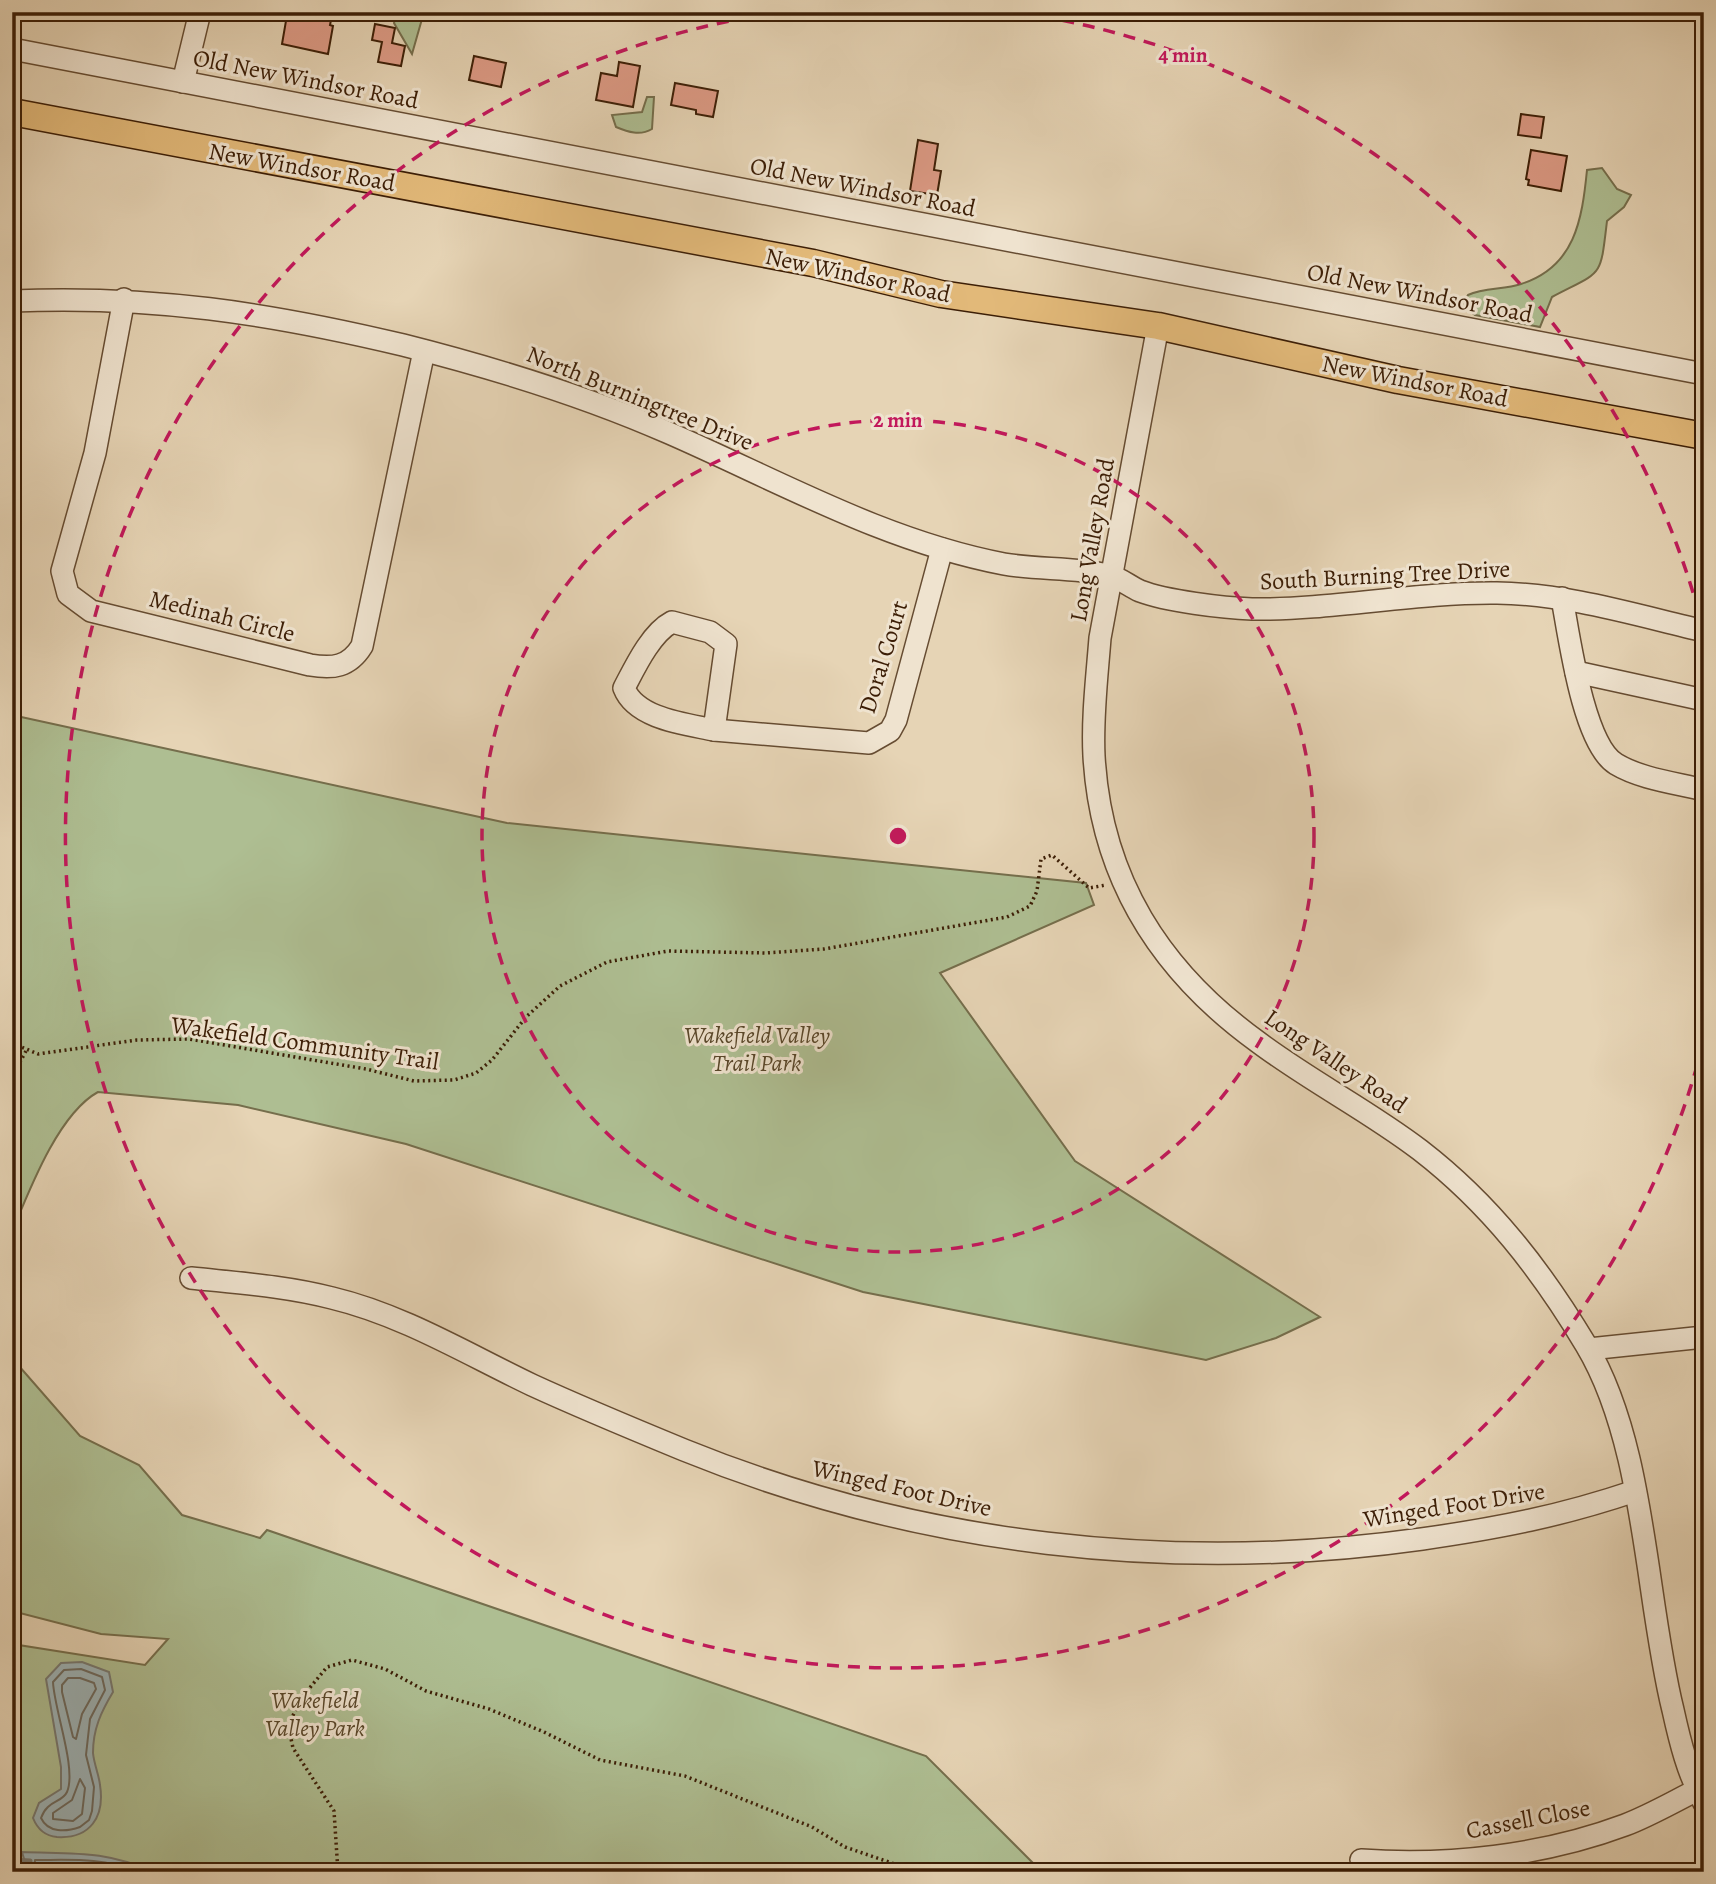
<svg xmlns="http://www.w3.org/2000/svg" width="1716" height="1884" viewBox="0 0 1716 1884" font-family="Alegreya,serif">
<rect width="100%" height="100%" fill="#e6d4b5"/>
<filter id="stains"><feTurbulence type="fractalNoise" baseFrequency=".00286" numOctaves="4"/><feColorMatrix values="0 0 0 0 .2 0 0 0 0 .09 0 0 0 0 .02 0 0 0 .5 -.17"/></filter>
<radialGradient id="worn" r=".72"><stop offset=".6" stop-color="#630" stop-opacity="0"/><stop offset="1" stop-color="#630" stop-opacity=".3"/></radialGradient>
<g fill="#aebe92" stroke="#756e4c" stroke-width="2">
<path d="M424,12l-12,42 -18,-31 2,-8z"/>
<path d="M647,97h7l-2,32c-12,7 -24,3 -36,-2l-4,-12 30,-3z"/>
<path d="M1602,168l15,21 14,6 -7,12 -17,14c-7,59 -4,49 -55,76l-12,30 -65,-12 -13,-10 6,-10c16,-8 36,-5 53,-11 54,-17 61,-64 66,-114z"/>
<path d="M12,715l495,108 579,60 8,22 -154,68 135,188 245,156 -44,21 -70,22 -343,-68 -457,-148 -168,-39 -140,-13c-40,22 -69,99 -86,140z"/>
<path d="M12,1358l68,78 59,29 43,50 78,23 7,-8 659,226 116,116h-1030v-228l133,21 23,-26 -67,-5 -89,-23z"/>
</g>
<g fill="#9db5ba" stroke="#767972" stroke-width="2">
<path d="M82,1662l27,10 4,20c-12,20 -20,37 -20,61 1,11 6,22 7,32 5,32 -10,54 -43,52 -12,-1 -20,-9 -24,-19l6,-15 22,-14v-22l-15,-88 15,-16z"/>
<path d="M22,1852c52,2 81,-2 132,20l-127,-3z"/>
</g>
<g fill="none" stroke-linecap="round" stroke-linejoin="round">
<g stroke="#6c6a60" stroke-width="2">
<path d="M81,1669l21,8 3,13 -15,29 -4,36 8,32 -2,24 -3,9 -9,7c-14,5 -32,6 -39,-9 6,-18 21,-15 26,-26 10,-23 -13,-83 -14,-110l11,-12z"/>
<path d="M68,1678h12l14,5 2,6 -14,25 -6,25 -3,-2 -11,-45v-7z"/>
<path d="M80,1779l5,9 -3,26 -9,7 -20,-2v-6l19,-13z"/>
<path d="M34,1872l1,-12c35,0 68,-3 101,12"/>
</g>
<path stroke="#767972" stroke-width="5" d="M12,1860l18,1"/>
</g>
<g fill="#de9b86" stroke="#3c1e06" stroke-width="2">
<path d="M287,15l44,5 -1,5 3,1 -5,28 -46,-10z"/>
<path d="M375,24l20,4 -3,15 13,3 -4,20 -23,-4 4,-20 -10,-2z"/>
<path d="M474,56l32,7 -5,24 -32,-7z"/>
<path d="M619,62l21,4 -7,41 -37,-7 5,-27 16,3z"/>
<path d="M675,83l43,8 -5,26 -17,-3v-4l-25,-5z"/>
<path d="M1521,114l23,3 -3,21 -23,-3z"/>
<path d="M918,140l20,4 -4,26 7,1 -4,24 -27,-4z"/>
<path d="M1531,150l36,6 -6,35 -33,-6 1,-5 -3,-1z"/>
</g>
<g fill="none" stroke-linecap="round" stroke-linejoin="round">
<g stroke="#664c32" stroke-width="24">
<g id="minor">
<path d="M12,49l1692,325"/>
<path d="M183,82l17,-70"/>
<path d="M124,299l-29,154 -33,118 6,23 23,17 219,54c23,4 39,2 52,-19l62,-295"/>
<path d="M12,301c138,-6 257,12 391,44 91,23 180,50 266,88 110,48 215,108 335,131 34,6 70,3 104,11 12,3 21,11 32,16 26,10 83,17 112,18 82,1 163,-17 245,-16 71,1 138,22 207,38"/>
<path d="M1158,326l-58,312c-3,39 -8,79 -6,118 7,123 66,215 164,286 52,39 111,69 162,108 70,54 121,120 166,195 60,100 59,252 87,365 7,32 15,64 31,93"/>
<path d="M1562,598c7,37 21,146 54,166 25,15 60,19 88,26"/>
<path d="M672,622l38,10 16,12 -12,86c-28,-6 -78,-11 -90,-42 11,-21 27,-55 48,-66z"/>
<path d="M1576,672l128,28"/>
<path d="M714,730l155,13 21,-12 6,-11 46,-171"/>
<path d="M191,1278c47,5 95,8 141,20 71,17 135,56 200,87 50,23 101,44 152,65 234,95 489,124 738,89 77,-11 139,-23 213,-48"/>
<path d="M1589,1349l115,-12"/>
<path d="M1361,1860c87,6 181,-4 264,-35 24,-9 48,-23 72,-35"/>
</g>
</g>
<g stroke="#3c1e06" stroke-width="29">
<path id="major" d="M12,112l801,151 128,31 217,32 240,54 306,56"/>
</g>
<g stroke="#3c1e06" stroke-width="3.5" stroke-dasharray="2 3.5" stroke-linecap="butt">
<path d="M12,1043l26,11 99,-14 52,-1 177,30 48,12 40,-1 22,-7 16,-13 34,-43 34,-31 47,-24 61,-11 98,2 58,-4 183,-32 23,-11 7,-15 4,-32 11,-4 37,33 17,-3"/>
<path d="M12,1077l14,-26"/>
<path d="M12,1734l5,28 -2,110"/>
<path d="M338,1872l-4,-61 -41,-63 -5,-23 15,-29 24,-29 25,-7 33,9 41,22 63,18 55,23 56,28 85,16 127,51 33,20 73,25"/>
</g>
<use href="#minor" stroke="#efe3cf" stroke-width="21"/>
<use href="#major" stroke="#e3ba7a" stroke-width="26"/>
</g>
<g fill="none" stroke="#c2185b" stroke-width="3.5" stroke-dasharray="12 9">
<circle cx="898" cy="836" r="416"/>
<path d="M1703 1044A832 832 0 1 1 775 13M1021 13A832 832 0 0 1 1703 628"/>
</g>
<g text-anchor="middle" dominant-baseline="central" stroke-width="6" stroke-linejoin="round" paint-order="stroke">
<g font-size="24" fill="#3c1e06" stroke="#efe3cf">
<text transform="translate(306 79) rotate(11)">Old New Windsor Road</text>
<text transform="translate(302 167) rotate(10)">New Windsor Road</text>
<text transform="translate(863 187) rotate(11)">Old New Windsor Road</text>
<text transform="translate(858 275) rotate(12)">New Windsor Road</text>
<text transform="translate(1420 293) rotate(11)">Old New Windsor Road</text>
<text transform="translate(1415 381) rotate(11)">New Windsor Road</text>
<text transform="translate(640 398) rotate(22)">North Burningtree Drive</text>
<text transform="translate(1092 540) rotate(-80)">Long Valley Road</text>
<text transform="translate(1385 575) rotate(-3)">South Burning Tree Drive</text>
<text transform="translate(222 616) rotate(14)">Medinah Circle</text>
<text transform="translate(883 657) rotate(-73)">Doral Court</text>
<text transform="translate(305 1043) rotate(8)">Wakefield Community Trail</text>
<text transform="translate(1336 1061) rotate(34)">Long Valley Road</text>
<text transform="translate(902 1488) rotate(13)">Winged Foot Drive</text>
<text transform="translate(1454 1505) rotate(-9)">Winged Foot Drive</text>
<text transform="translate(1528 1819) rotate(-11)">Cassell Close</text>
</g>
<g font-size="24" font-style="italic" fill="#584629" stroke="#efe3cf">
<text x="757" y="1035">Wakefield Valley<tspan x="757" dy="28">Trail Park</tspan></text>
<text x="315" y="1700">Wakefield<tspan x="315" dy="28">Valley Park</tspan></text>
</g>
</g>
<circle cx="898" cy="836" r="10" fill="#c2185b" stroke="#efe3cf" stroke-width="3.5"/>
<g font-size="21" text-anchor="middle" font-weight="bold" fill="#c2185b" stroke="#efe3cf" stroke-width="6" stroke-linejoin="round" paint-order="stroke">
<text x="1183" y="62">4 min</text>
<text x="898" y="427">2 min</text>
</g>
<rect width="1716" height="1884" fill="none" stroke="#e6d4b5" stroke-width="42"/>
<rect x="14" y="14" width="1688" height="1856" fill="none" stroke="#3c1e06" stroke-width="3.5"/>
<rect x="21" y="21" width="1674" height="1842" fill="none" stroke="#3c1e06" stroke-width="2"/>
<rect width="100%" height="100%" filter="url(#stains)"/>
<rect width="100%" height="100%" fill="url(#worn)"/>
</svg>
